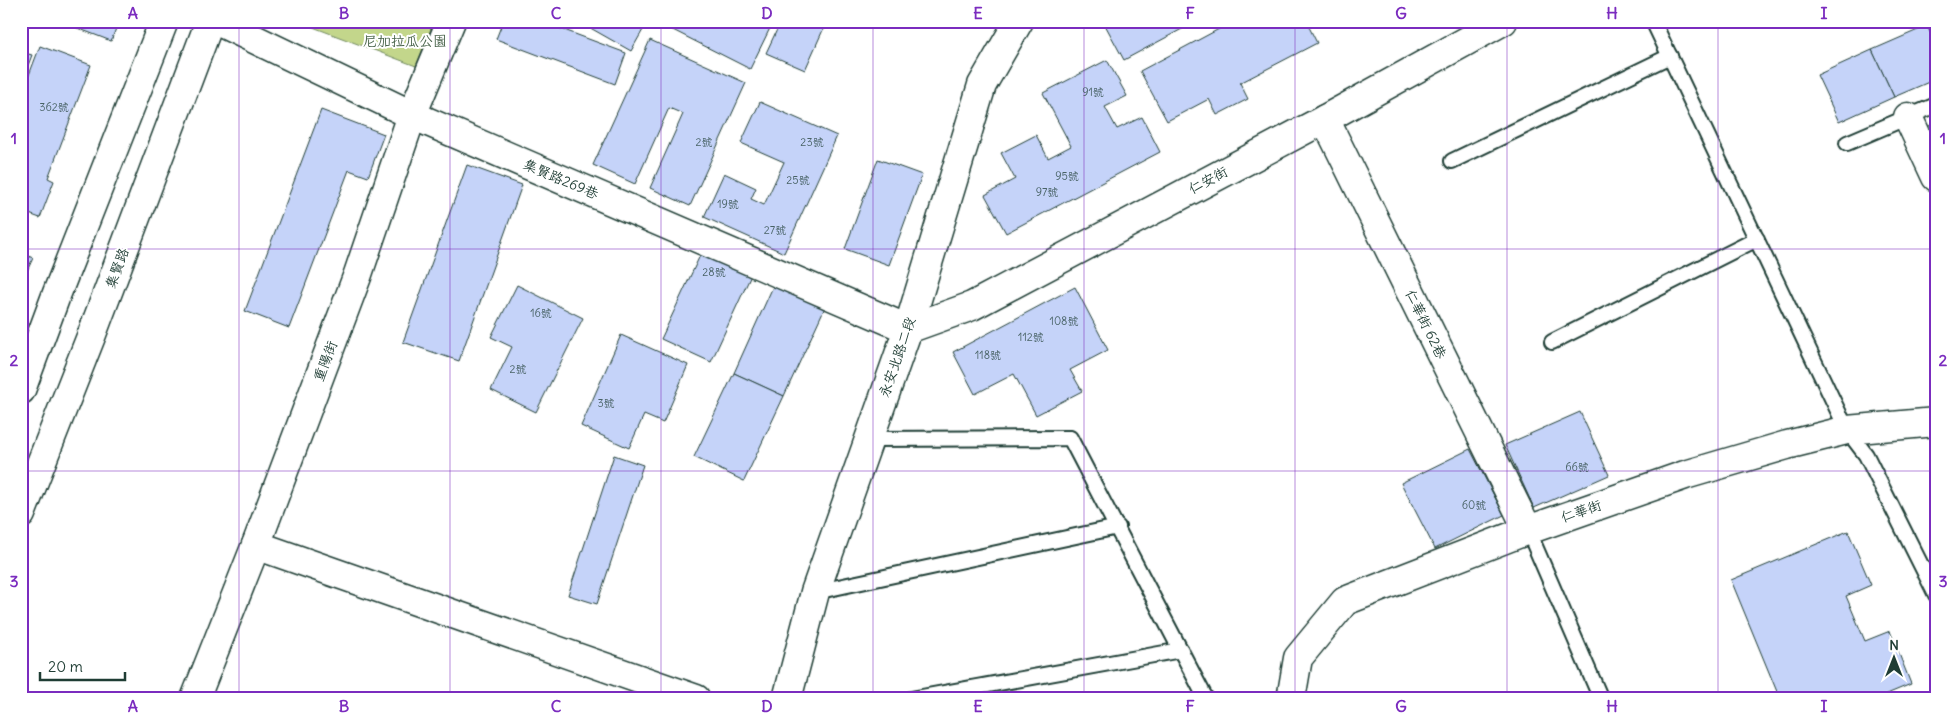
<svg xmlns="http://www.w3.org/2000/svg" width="1957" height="720" viewBox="0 0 1957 720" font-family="Delius,'LXGW WenKai TC',sans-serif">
<rect width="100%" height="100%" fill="#fff"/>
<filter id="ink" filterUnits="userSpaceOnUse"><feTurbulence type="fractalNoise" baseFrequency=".02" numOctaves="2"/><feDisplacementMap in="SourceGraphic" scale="10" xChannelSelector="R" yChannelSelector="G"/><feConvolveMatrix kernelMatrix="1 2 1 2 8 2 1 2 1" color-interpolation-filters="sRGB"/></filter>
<g filter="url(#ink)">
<path fill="#c3d68b" stroke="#718a60" d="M297,21h137l-18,45z"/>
<g fill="#c5d3f9" stroke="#1f3d34">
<path d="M59,21h60l-8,20z"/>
<path d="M503,21h37l86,32 -11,31 -119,-45z"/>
<path d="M578,21h70l-17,30z"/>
<path d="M660,21h107l5,3 -22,45 -91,-46z"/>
<path d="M781,21h46l-22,49 -39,-17z"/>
<path d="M1103,21h94l-73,39z"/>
<path d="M1234,21h72l11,22 -77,40 8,16 -31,16 -8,-16 -42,22 -27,-50z"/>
<path d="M1936,22v22l-9,-18z"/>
<path d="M1927,26l9,18v35l-42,18 -22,-47z"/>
<path d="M650,40l96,43 -56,123 -40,-18 33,-74 -14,-6 -34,76 -42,-19z"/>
<path d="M40,46l51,19 -43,113 6,3 -14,37 -19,-7v-115z"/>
<path d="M1872,50l22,47 -55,25 -22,-47z"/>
<path d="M21,52l11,3 -11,29z"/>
<path d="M1107,60l20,36 -22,11 12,22 25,-12 18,35 -154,81 -21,-38 30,-16 -14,-26 35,-18 12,23 23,-12 -28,-53z"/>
<path d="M760,102l77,34 -53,117 -80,-36 20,-44 32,15 -5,11 13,6 20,-43 -43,-19z"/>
<path d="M321,110l63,24 -16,43 -19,-7 -60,158 -44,-17z"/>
<path d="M1936,123v36l-14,-30z"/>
<path d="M878,159l44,16 -33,90 -44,-16z"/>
<path d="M467,165l55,20 -63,176 -56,-19z"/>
<path d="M703,249l50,22 -42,91 -50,-23z"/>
<path d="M21,253l12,5 -12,26z"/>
<path d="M775,282l51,23 -42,91 -50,-23z"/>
<path d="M517,285l66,33 -47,94 -45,-22 21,-43 -21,-10z"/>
<path d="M1075,287l33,63 -38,20 12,21 -46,24 -22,-41 -39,20 -22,-42z"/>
<path d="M621,335l67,30 -25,58 -19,-8 -15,33 -48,-22z"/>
<path d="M734,373l50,23 -40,85 -50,-24z"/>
<path d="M1580,412l29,63 -75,33 -29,-63z"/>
<path d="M1470,449l34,66 -69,34 -34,-66z"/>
<path d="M614,455l29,10 -46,139 -29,-9z"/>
<path d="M1848,531l23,54 -25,11 19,45 25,-10 21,53 -24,10 1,3 -4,2h-104l-49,-119z"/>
</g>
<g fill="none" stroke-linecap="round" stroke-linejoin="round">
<g stroke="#1f3d34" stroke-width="18">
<g id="service">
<path d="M1653,21l194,409 19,25 70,140"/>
<path d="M1847,143l89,-38"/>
<path d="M1452,161l218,-105"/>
<path d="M1552,342l205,-103"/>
<path d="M868,439l202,-1 136,261"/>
<path d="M1528,530l73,169"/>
<path d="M815,592l303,-65"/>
<path d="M911,699l270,-49"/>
</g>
</g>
<g stroke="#1f3d34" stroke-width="31">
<g id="minor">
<path d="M217,21l195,94 496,214 64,-23 353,-187 178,-98"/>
<path d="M1908,117l28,60"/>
<path d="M1325,119l203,411"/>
<path d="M256,545l440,154"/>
<path d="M195,699l61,-154 102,-271 54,-159 39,-94"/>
<path d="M787,699l28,-107 93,-263 74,-244 37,-64"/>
<path d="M1291,699l7,-41 47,-57 183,-71 157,-55 102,-30 60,-15 89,-8"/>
</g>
</g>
<g stroke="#1f3d34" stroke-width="31">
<g id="secondary">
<path d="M21,390l36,-97 107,-272"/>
<path d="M21,514l71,-180 118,-313"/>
</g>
</g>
<use href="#service" stroke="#fff" stroke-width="14"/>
<use href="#minor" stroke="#fff" stroke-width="28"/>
<use href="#secondary" stroke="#fff" stroke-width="28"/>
</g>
</g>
<path fill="none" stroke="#7b2cbf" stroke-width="1" stroke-opacity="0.55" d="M239,21v678M450,21v678M661,21v678M873,21v678M1084,21v678M1295,21v678M1507,21v678M1718,21v678M21,249h1915M21,471h1915"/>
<g text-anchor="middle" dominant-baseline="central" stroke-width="4" stroke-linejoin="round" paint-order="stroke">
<g font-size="11" fill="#486265">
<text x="1093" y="92">91號</text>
<text x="54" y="107">362號</text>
<text x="704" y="142">2號</text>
<text x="812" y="142">23號</text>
<text x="1067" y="176">95號</text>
<text x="798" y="180">25號</text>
<text x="1047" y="192">97號</text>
<text x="728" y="204">19號</text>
<text x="775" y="230">27號</text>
<text x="714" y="272">28號</text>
<text x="541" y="313">16號</text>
<text x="1064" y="321">108號</text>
<text x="1031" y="337">112號</text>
<text x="988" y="355">118號</text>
<text x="518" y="369">2號</text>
<text x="606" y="403">3號</text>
<text x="1577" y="467">66號</text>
<text x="1474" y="505">60號</text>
</g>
<g font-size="14" fill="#48634a" stroke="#fff">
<text x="405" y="41">尼加拉瓜公園</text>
</g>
<g font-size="14" fill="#1f3d34" stroke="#fff">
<text transform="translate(561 179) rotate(23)">集賢路269巷</text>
<text transform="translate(1208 180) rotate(-28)">仁安街</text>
<text transform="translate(117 268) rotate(-70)">集賢路</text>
<text transform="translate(1426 324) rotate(64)">仁華街 62巷</text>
<text transform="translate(897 357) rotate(-71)">永安北路二段</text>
<text transform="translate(325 361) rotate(-69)">重陽街</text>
<text transform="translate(1581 511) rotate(-19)">仁華街</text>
</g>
</g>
<rect width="1957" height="720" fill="none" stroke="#fff" stroke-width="55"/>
<g transform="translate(1894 658)" stroke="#ffffff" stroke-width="4" paint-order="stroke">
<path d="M0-4L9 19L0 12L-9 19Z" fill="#1f3d34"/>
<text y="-8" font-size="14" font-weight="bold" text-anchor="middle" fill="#1f3d34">N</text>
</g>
<path d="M40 672v8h85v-8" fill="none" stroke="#1f3d34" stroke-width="2.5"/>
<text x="48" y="672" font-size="15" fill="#1f3d34" stroke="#ffffff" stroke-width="4" paint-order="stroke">20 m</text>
<rect x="28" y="28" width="1902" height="664" fill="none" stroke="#7b2cbf" stroke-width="2"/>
<g font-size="16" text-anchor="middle" font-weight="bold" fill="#7b2cbf">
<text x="133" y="19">A</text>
<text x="344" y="19">B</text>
<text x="556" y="19">C</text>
<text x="767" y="19">D</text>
<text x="978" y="19">E</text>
<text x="1190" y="19">F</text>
<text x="1401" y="19">G</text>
<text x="1612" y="19">H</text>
<text x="1824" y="19">I</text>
<text x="14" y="144">1</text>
<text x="1943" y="144">1</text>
<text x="14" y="366">2</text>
<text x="1943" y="366">2</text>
<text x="14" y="587">3</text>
<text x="1943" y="587">3</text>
<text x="133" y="712">A</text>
<text x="344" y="712">B</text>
<text x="556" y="712">C</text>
<text x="767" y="712">D</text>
<text x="978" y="712">E</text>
<text x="1190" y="712">F</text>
<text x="1401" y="712">G</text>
<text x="1612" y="712">H</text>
<text x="1824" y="712">I</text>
</g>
</svg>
